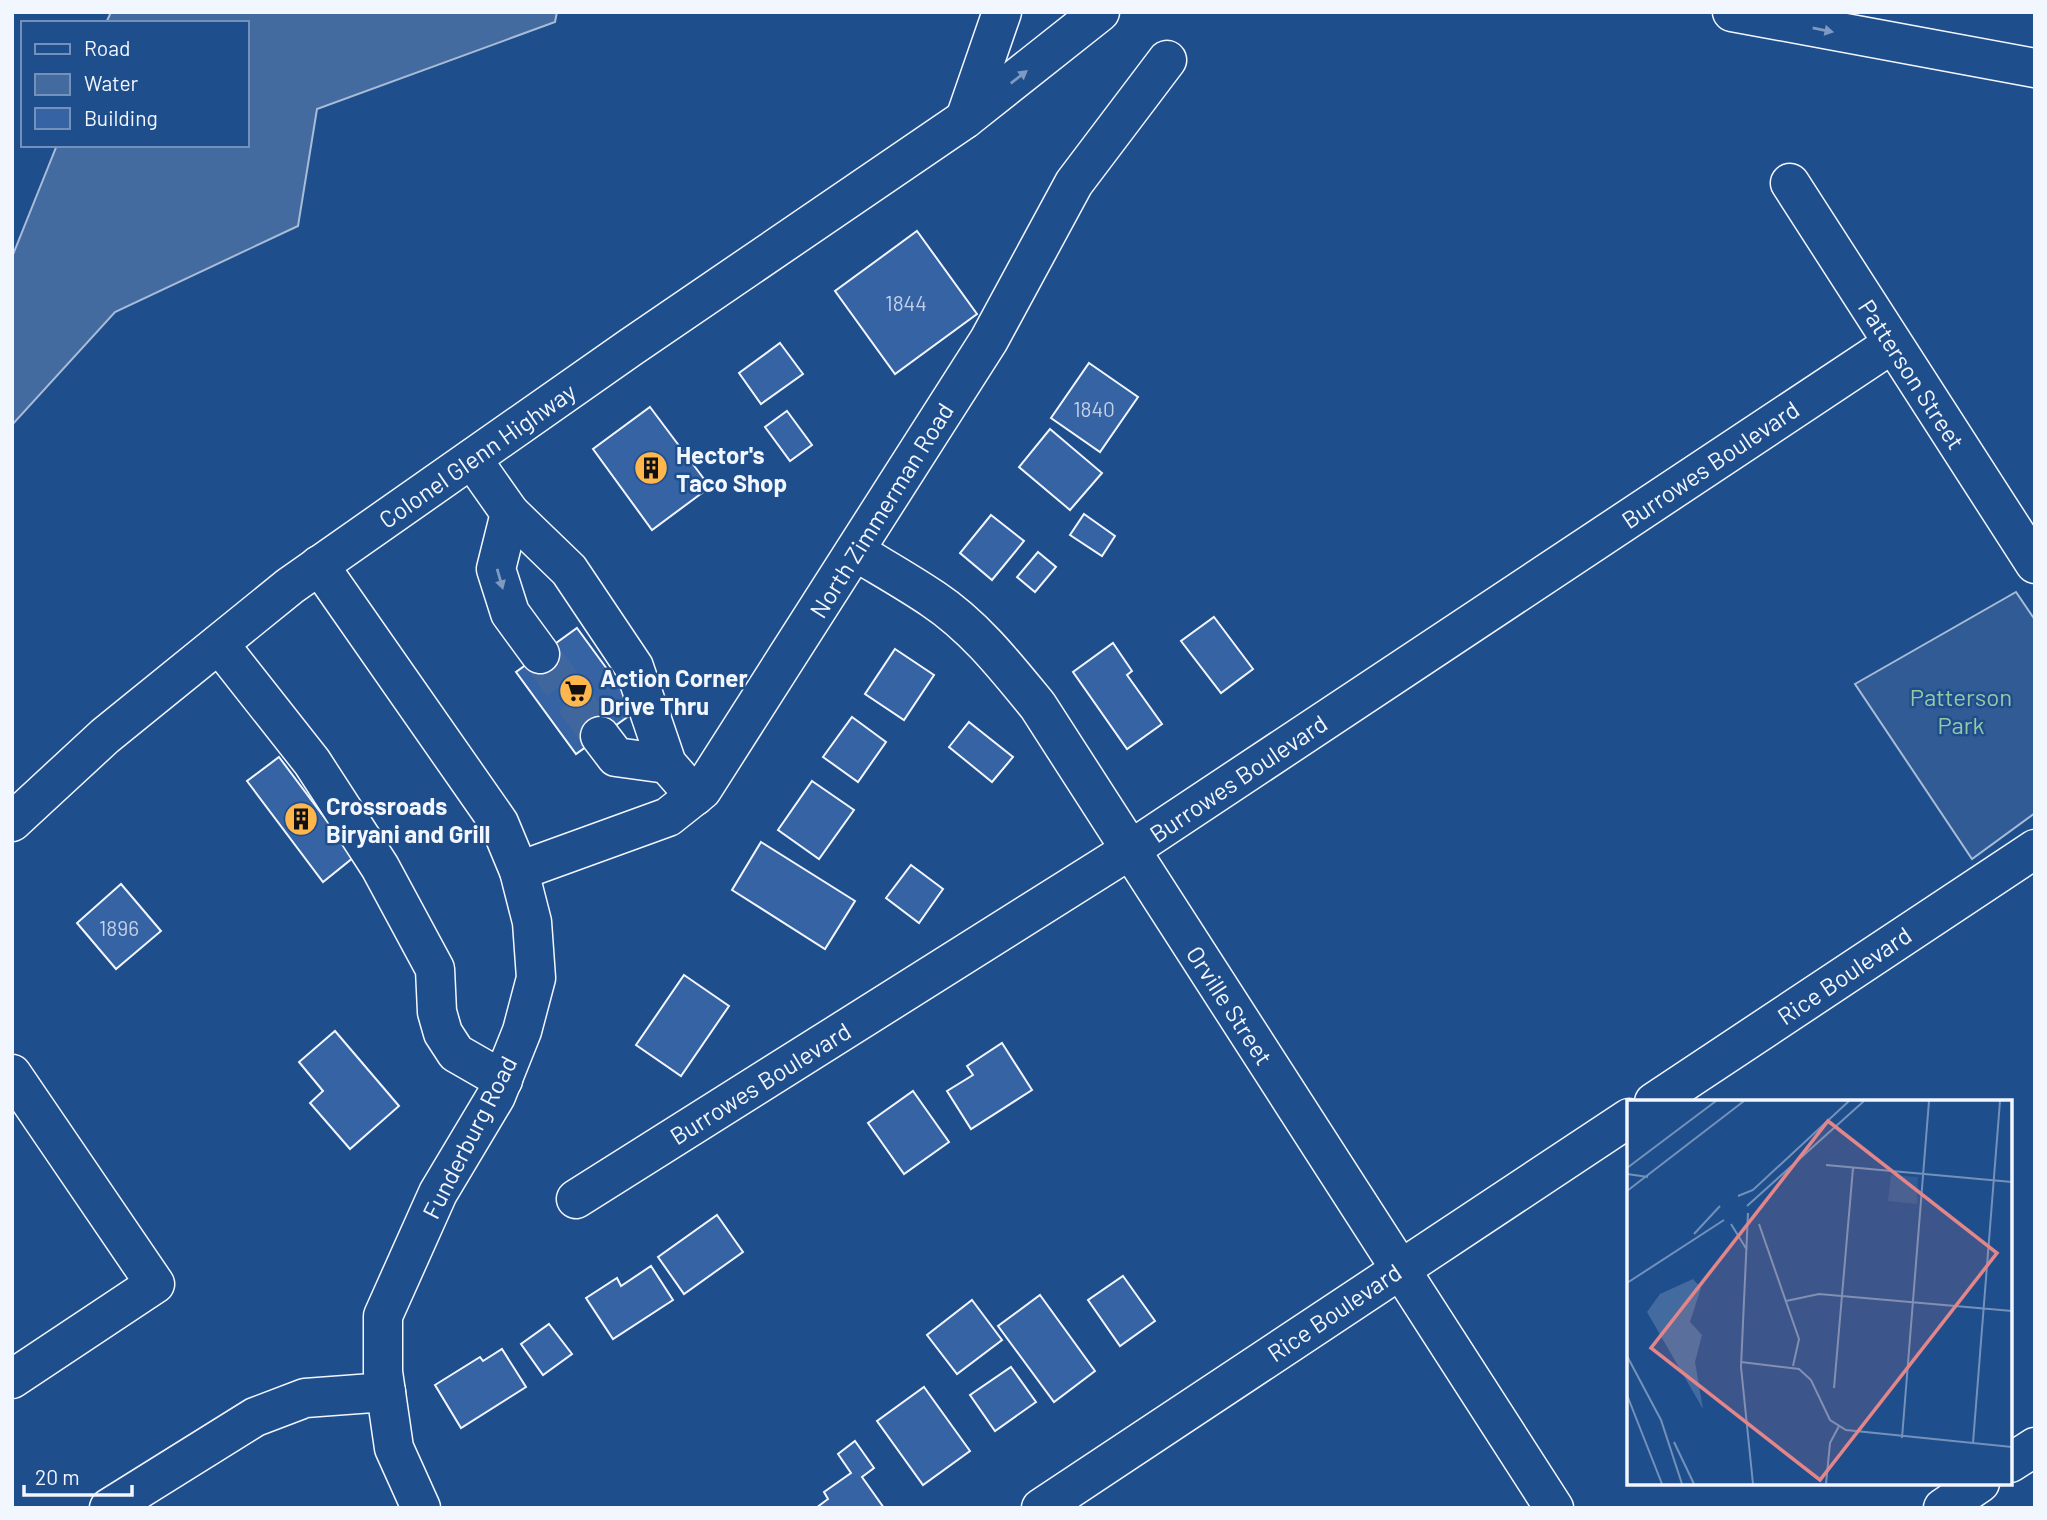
<svg xmlns="http://www.w3.org/2000/svg" width="2047" height="1520" viewBox="0 0 2047 1520" font-family="Barlow,sans-serif">
<rect width="100%" height="100%" fill="#1f4e8c"/>
<path fill="#305b95" stroke="#a8bbd7" stroke-width="2" d="M2016,592l19,28v193l-63,46 -117,-175z"/>
<path fill="#446ba0" stroke="#a8bbd7" stroke-width="2" d="M111,12h446l-2,10 -238,87 -19,117 -183,86 -103,113v-168l45,-112h190v-122h-141z"/>
<g fill="#3563a3" stroke="#f2f6ff" stroke-width="2">
<path d="M917,231l60,83 -82,60 -60,-83z"/>
<path d="M780,343l23,31 -42,30 -22,-31z"/>
<path d="M1089,363l49,34 -38,55 -49,-34z"/>
<path d="M650,407l60,80 -58,43 -59,-81z"/>
<path d="M787,411l25,34 -22,16 -25,-34z"/>
<path d="M1050,429l52,44 -32,37 -51,-43z"/>
<path d="M1084,514l31,22 -13,20 -32,-21z"/>
<path d="M991,515l33,26 -32,39 -32,-27z"/>
<path d="M1038,552l18,15 -21,25 -18,-15z"/>
<path d="M1214,617l39,52 -32,24 -40,-52z"/>
<path d="M577,628l60,82 -61,44 -60,-82z"/>
<path d="M1113,643l19,28 -5,4 35,49 -35,25 -54,-77z"/>
<path d="M895,649l39,26 -30,45 -39,-26z"/>
<path d="M852,717l34,25 -28,40 -35,-25z"/>
<path d="M969,722l44,35 -21,25 -43,-35z"/>
<path d="M279,757l75,100 -31,25 -76,-101z"/>
<path d="M812,781l42,29 -35,49 -41,-29z"/>
<path d="M761,842l94,59 -30,48 -93,-59z"/>
<path d="M911,865l32,24 -24,34 -33,-25z"/>
<path d="M121,884l40,47 -45,38 -39,-46z"/>
<path d="M684,975l45,31 -48,70 -45,-31z"/>
<path d="M335,1031l64,75 -49,43 -40,-46 13,-12 -24,-29z"/>
<path d="M1002,1043l30,47 -61,39 -24,-38 26,-16 -6,-9z"/>
<path d="M913,1091l36,51 -45,32 -36,-51z"/>
<path d="M717,1215l26,37 -59,42 -26,-37z"/>
<path d="M651,1266l22,34 -60,39 -27,-41 31,-20 4,8z"/>
<path d="M1123,1276l32,45 -35,25 -32,-46z"/>
<path d="M1040,1295l55,76 -41,31 -56,-76z"/>
<path d="M972,1300l30,40 -45,34 -30,-39z"/>
<path d="M549,1324l23,30 -29,21 -22,-31z"/>
<path d="M502,1349l24,38 -65,41 -26,-43 45,-28 3,4z"/>
<path d="M1011,1367l25,35 -41,29 -25,-36z"/>
<path d="M924,1387l46,64 -47,34 -46,-64z"/>
<path d="M855,1441l19,27 -12,9 22,31h-68l12,-9 -4,-7 27,-19 -13,-19z"/>
</g>
<g fill="none" stroke-linecap="round" stroke-linejoin="round">
<path stroke="#3f679d" stroke-width="38" stroke-dasharray="38 19" stroke-linecap="butt" d="M540,654l60,82"/>
<g stroke="#f2f6ff" stroke-width="41">
<g id="minor">
<path d="M1732,12l303,56"/>
<path d="M965,119l37,-107"/>
<path d="M1790,183l245,381"/>
<path d="M472,459l38,54 59,57 65,97 33,97 28,32"/>
<path d="M510,513l-14,56 14,44 30,41"/>
<path d="M855,551c26,16 53,31 78,48 42,28 73,68 105,107l516,802"/>
<path d="M319,565l180,258 20,48 13,51 4,56 -14,53 -26,65 -58,97 -55,123v56l11,76 27,60"/>
<path d="M219,644l93,118 68,105 55,102 2,43 6,21 13,20 47,27"/>
<path d="M600,736l16,21 51,7"/>
<path d="M12,822l93,-86 185,-150 341,-239 334,-228 135,-107"/>
<path d="M519,871l149,-54 34,-27 287,-450 85,-157 93,-123"/>
<path d="M12,1074l143,210 -143,95"/>
<path d="M1654,1102l381,-253"/>
<path d="M576,1199l554,-349 762,-506"/>
<path d="M2010,1463l25,-16"/>
<path d="M109,1508l146,-91 50,-19 81,-6"/>
<path d="M1041,1508l588,-390"/>
<path d="M1943,1508l37,-25"/>
</g>
</g>
<use href="#minor" stroke="#1f4e8c" stroke-width="38"/>
</g>
<defs><path id="oneway-solid" d="M-6-.8H1V-3.2L6.5 0L1 3.2V.8H-6Z" transform="scale(1.75)"/></defs>
<g fill="#7e9ac0">
<use href="#oneway-solid" transform="translate(1823 30) rotate(11)"/>
<use href="#oneway-solid" transform="translate(1019 77) rotate(-38)"/>
<use href="#oneway-solid" transform="translate(500 579) rotate(74)"/>
</g>
<defs>
<g id="building-disc" transform="scale(1.75)"><circle r="9.5" fill="#ffb74d" stroke="#1f4e8c"/><path d="M-4-6H4V6H1V3H-1V6H-4ZM-2.5-4.3h1.7v1.8h-1.7ZM.8-4.3h1.7v1.8H.8ZM-2.5-1h1.7V.8h-1.7ZM.8-1h1.7V.8H.8Z" fill="#111"/></g>
<g id="supermarket-disc" transform="scale(1.75)"><circle r="9.5" fill="#ffb74d" stroke="#1f4e8c"/><path d="M-6-5.5h2.5l.6 2H6L4.5 2H-2.5L-4.4-4H-6ZM-1.5 3.2a1.3 1.3 0 1 0 .1 0ZM3 3.2a1.3 1.3 0 1 0 .1 0Z" fill="#111"/></g>
</defs>
<g fill-rule="evenodd">
<use href="#building-disc" x="651" y="468"/>
<use href="#supermarket-disc" x="576" y="691"/>
<use href="#building-disc" x="301" y="819"/>
</g>
<g text-anchor="middle" dominant-baseline="central" stroke-width="5" stroke-linejoin="round" paint-order="stroke">
<g font-size="21" fill="#c3d1e8">
<text x="906" y="302">1844</text>
<text x="1094" y="408">1840</text>
<text x="119" y="927">1896</text>
</g>
<g font-size="24" fill="#f2f6ff" stroke="#1f4e8c">
<text transform="translate(1912 374) rotate(57)">Patterson Street</text>
<text transform="translate(477 455) rotate(-35)">Colonel Glenn Highway</text>
<text transform="translate(1710 464) rotate(-34)">Burrowes Boulevard</text>
<text transform="translate(881 510) rotate(-58)">North Zimmerman Road</text>
<text transform="translate(1238 778) rotate(-34)">Burrowes Boulevard</text>
<text transform="translate(1844 975) rotate(-34)">Rice Boulevard</text>
<text transform="translate(1230 1005) rotate(57)">Orville Street</text>
<text transform="translate(760 1083) rotate(-32)">Burrowes Boulevard</text>
<text transform="translate(469 1137) rotate(-63)">Funderburg Road</text>
<text transform="translate(1334 1312) rotate(-34)">Rice Boulevard</text>
</g>
<g font-size="24" font-weight="bold" fill="#f2f6ff" stroke="#1f4e8c" text-anchor="start">
<text x="676" y="454">Hector's<tspan x="676" dy="28">Taco Shop</tspan></text>
<text x="600" y="677">Action Corner<tspan x="600" dy="28">Drive Thru</tspan></text>
<text x="326" y="805">Crossroads<tspan x="326" dy="28">Biryani and Grill</tspan></text>
</g>
<g font-size="24" fill="#97c8a6" stroke="#1f4e8c">
<text x="1961" y="696">Patterson<tspan x="1961" dy="28">Park</tspan></text>
</g>
</g>
<g transform="translate(1627 1100)">
<rect width="385" height="385" fill="#1f4e8c"/>
<path d="M264,75l27,2 -1,27 -29,-3z" fill="#305b95"/>
<path d="M66,179l8,9 -11,34 12,13 -7,27 8,47 -56,-97 13,-18z" fill="#446ba0"/>
<path fill="none" stroke="#7391ba" stroke-width="2" d="M199,65l186,17M0,68l89,-67M0,74l21,3M0,91l117,-90M111,96l15,-6 96,-89M120,106l117,-105M121,113l-7,154 12,117M104,124l16,26M132,124l40,115 -6,27M67,134l26,-28M0,183l97,-63M159,201l33,-7 193,17M0,256l34,64 21,64M114,262l58,7 12,11 19,40 16,10 166,17M207,288l19,-220M0,295l35,89M275,338l27,-337M47,342l20,42M346,343l27,-342M199,384l4,-41 9,-17"/>
<path fill="#e38589" fill-opacity="0.15" stroke="#e38589" stroke-width="3.5" d="M201,21l169,132 -177,227 -169,-132z"/>
<rect width="385" height="385" fill="none" stroke="#f2f6ff" stroke-width="3.5"/>
</g>
<rect width="2047" height="1520" fill="none" stroke="#f2f6ff" stroke-width="28"/>
<rect x="21" y="21" width="228" height="126" fill="#1f4e8c" stroke="#7391ba" stroke-width="2"/>
<rect x="35" y="44" width="35" height="10" fill="#1f4e8c" stroke="#7391ba" stroke-width="2"/>
<text x="84" y="56" font-size="21" fill="#f2f6ff">Road</text>
<rect x="35" y="74" width="35" height="21" fill="#446ba0" stroke="#7391ba" stroke-width="2"/>
<text x="84" y="91" font-size="21" fill="#f2f6ff">Water</text>
<rect x="35" y="108" width="35" height="21" fill="#3563a3" stroke="#7391ba" stroke-width="2"/>
<text x="84" y="126" font-size="21" fill="#f2f6ff">Building</text>
<path d="M24 1485v10h108v-10" fill="none" stroke="#f2f6ff" stroke-width="3.5"/>
<text x="35" y="1485" font-size="21" fill="#f2f6ff" stroke="#1f4e8c" stroke-width="5" paint-order="stroke">20 m</text>
</svg>
